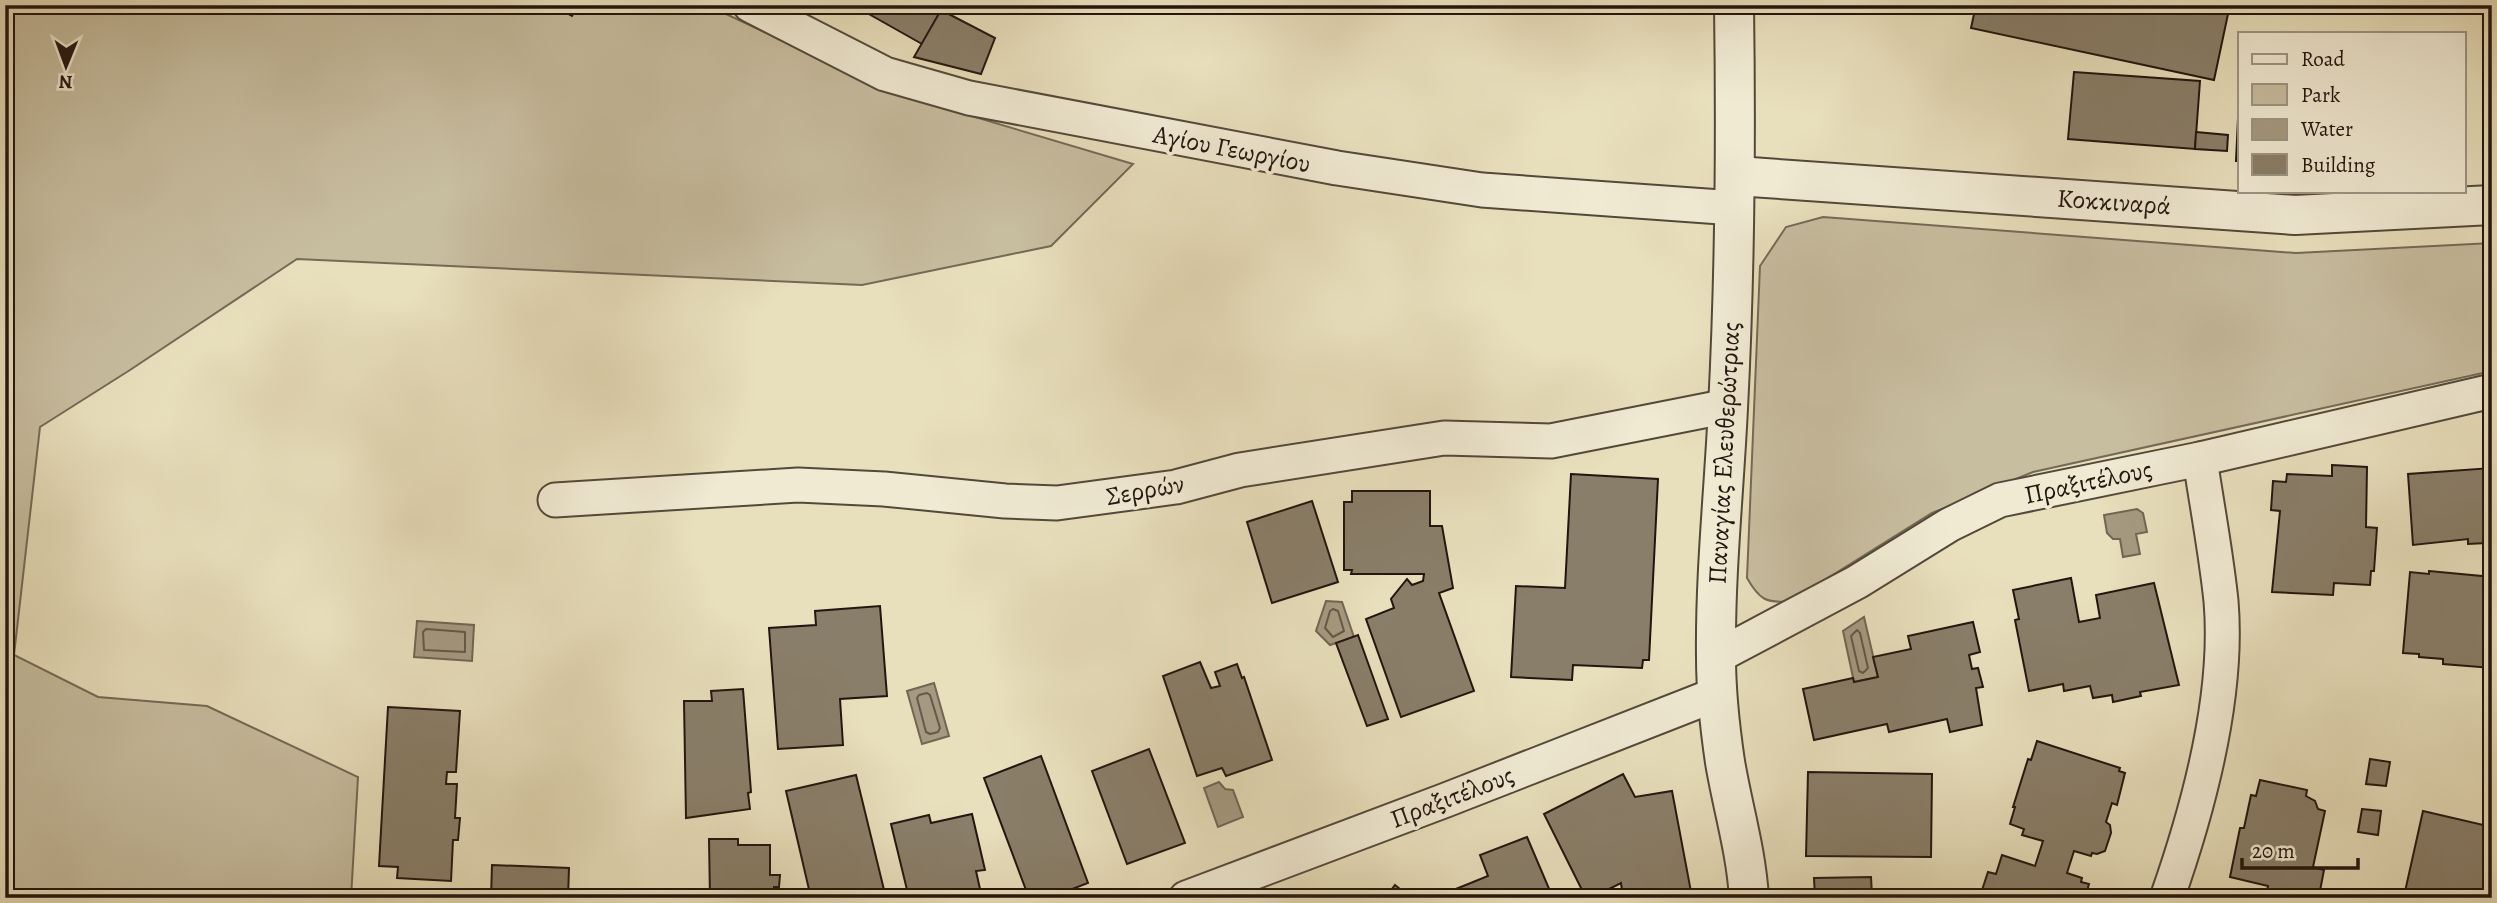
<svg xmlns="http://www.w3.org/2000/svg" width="2497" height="903" viewBox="0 0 2497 903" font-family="Alegreya,serif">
<rect width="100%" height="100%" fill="#e8dfbc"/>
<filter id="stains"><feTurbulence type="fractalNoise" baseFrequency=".00286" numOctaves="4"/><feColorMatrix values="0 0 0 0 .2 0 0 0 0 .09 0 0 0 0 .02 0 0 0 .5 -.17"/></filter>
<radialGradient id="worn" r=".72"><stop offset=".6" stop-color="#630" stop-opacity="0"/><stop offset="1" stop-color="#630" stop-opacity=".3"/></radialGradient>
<g fill="#c7bd9f" stroke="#756957" stroke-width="2">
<path d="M5,5h702l184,87 242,72 -82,82 -189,39 -565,-26 -167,111 -90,57 -26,228 84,42 109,9 151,71 -7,121h-346z"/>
<path d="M1823,217l473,36 196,-10v128l-459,101 -101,41 -141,88c-25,3 -32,-2 -44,-23l13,-312 26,-39z"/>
</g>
<g fill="#a59a81" stroke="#716553" stroke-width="2">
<path d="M2137,509l6,4 4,19 -11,2 4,20 -17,3 -3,-18h-7l-6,-6 -3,-18z"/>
<path d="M1326,601l16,1 12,35 -24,8 -14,-14z"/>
<path d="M1864,617l14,60 -24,5 -11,-51z"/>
<path d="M417,621l57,4 -2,36 -58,-4z"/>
<path d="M934,683l15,53 -27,8 -15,-53z"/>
<path d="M1219,782l6,7 8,1 10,27 -25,10 -14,-39z"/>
</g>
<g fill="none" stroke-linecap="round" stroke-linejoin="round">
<g stroke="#645848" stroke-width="2">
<path d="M1333,609l5,2 6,20 -11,6 -8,-9 5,-17z"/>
<path d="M426,629l39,3v20l-41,-2 -1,-18z"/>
<path d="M1857,630l3,3 8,35 -5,5 -4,-2 -8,-35z"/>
<path d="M927,693l3,2 10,33 -2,4 -8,2 -4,-2 -9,-34 2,-3z"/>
</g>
</g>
<g fill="#897e69" stroke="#23150f" stroke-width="2">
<path d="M552,5h26l-6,11z"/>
<path d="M853,5h91l-22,39z"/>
<path d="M1976,5h209l43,9 -14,66 -243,-52z"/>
<path d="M941,10l54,28 -14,36 -67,-17z"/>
<path d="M2074,72l126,9 -5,68 -127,-10z"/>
<path d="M2239,97h1v64h-4z"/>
<path d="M2196,132l32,3 -1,16 -32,-2z"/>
<path d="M2332,465l35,2 -1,60 11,1 -3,43h-3l-1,14 -36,-2 -1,12 -61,-3 8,-81 -9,-1 2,-29 13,1 1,-8 45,2z"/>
<path d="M2492,468v70h-7l1,5 -18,1v-5l-55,6 -5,-71z"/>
<path d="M1571,474l87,5 -9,181h-6l-1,8 -69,-3 -1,15 -61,-3 5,-91 49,2z"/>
<path d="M1352,491h78v35h12l11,62 -14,5 35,98 -73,26 -35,-98 28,-11 -3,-9 16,-20 5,6 11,-4 1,-7h-73l1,-4h-8v-68h8z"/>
<path d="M1312,501l26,81 -66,21 -25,-81z"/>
<path d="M2429,571l63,6v91l-49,-4v-5l-24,-2v-3l-16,-1 7,-81 19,2z"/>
<path d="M2071,578l8,44 21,-4 -4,-23 58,-12 25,102 -39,7 1,4 -28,6 -1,-7 -19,3 -3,-12 -26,5 -1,-7 -34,7 -14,-71 4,-1 -6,-29z"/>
<path d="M880,606l7,90 -47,3 3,46 -65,4 -9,-121 47,-3 -1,-14z"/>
<path d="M1973,622l7,30 -11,3 3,14 6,-1 5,19 -7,1 6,37 -32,7 -3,-13 -58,13 -2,-8 -73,16 -11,-51 50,-11 1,4 24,-5 -5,-20 38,-8 -3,-13z"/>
<path d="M1358,635l30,84 -21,7 -31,-83z"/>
<path d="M1200,662l11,26 9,-2 -5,-14 22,-8 5,14 2,-1 28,83 -46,16 -4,-8 -25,8 -34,-100z"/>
<path d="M743,689l8,103 -3,1 2,16 -64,9 -2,-117h28l-1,-10z"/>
<path d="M388,707l72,4 -4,61h-9l-1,12h11l-2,34h5l-2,22h-5l-2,41 -54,-3 1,-11 -19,-1z"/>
<path d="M2037,741l83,27 -1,3 6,2 -8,32 -5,-2 -6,19 4,3 1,8 -6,18 -8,3 -5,-1 -1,3 -17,-5 -7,22 15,5 -1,4 8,2 -4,14h-99l-6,-2 8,-24 8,2 6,-19 33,11 8,-25 -21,-6 2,-6 -14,-5 5,-17h-2l15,-48 3,1z"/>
<path d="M1149,749l36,94 -58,21 -35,-93z"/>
<path d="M1041,756l47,127 -39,15h-20l-45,-120z"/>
<path d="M2370,759l20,3 -4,24 -20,-2z"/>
<path d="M1808,772l124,2 -1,83 -125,-1z"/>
<path d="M1623,774l12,23 37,-6 20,106 -69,1 -2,-15 -30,15h-5l-42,-84z"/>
<path d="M856,775l30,123h-75l-25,-107z"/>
<path d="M2260,780l47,10 -1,6 9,5 3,8 7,2 -12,56 11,3 -5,26 -33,-7 -1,6 -18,-4 1,-5 -38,-9 10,-49h4l7,-33 5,1z"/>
<path d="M2362,809l19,2 -3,24 -20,-3z"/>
<path d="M2423,811l69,16 -2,71 -86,-2z"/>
<path d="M972,814l13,56 -9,1 6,27h-73l-18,-74 38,-9 2,8z"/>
<path d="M1527,837l26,61h-101l-1,-7 37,-15 -8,-21z"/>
<path d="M709,839h29v6h32v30h10l-1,12h-5v11h-64z"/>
<path d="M492,865l77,3 -1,30h-77z"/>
<path d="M1871,877l1,19h7v2h-64l-1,-20z"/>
<path d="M1395,885l16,13h-26z"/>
</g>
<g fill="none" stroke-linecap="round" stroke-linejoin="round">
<g stroke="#54483a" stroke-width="37">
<g id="minor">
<path d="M750,5l135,69 84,24 368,70 145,22 253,18"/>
<path d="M555,500l243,-15 86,4 121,12 52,2 119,-16 64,-17 204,-32 107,3 177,-35"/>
<path d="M1716,657l141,-75 92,-57 51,-25 200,-41 292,-68"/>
<path d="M1186,898l260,-98 271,-106"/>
<path d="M2167,898c31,-88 62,-203 54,-297 -5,-48 -14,-95 -21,-142"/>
</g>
</g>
<g stroke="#54483a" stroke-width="42">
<g id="tertiary">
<path d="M1734,5c2,135 1,269 -6,403 -4,83 -13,166 -12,249 0,35 4,71 9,105 8,47 21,88 24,136"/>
<path d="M1736,176l559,39 197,-10"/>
</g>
</g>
<use href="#minor" stroke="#f0ead3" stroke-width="33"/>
<use href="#tertiary" stroke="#f0ead3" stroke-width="38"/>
</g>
<g text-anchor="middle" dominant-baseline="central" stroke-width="7" stroke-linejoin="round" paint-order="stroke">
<g font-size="26" fill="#23150f" stroke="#f0ead3">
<text transform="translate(1232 149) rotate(11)">Αγίου Γεωργίου</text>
<text transform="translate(2114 202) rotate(4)">Κοκκιναρά</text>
<text transform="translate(1724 453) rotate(-87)">Παναγίας Ελευθερώτριας</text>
<text transform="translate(2088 482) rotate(-12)">Πραξιτέλους</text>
<text transform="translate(1145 490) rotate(-10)">Σερρών</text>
<text transform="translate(1452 797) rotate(-21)">Πραξιτέλους</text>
</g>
</g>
<rect width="2497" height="903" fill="none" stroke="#e8dfbc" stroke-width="28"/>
<rect x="7" y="7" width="2483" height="889" fill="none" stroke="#23150f" stroke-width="3.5"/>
<rect x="14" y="14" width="2469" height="875" fill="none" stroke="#23150f" stroke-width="2"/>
<rect x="2238" y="32" width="228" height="161" fill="#f0ead3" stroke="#9e9585" stroke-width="2"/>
<rect x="2252" y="54" width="35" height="10" fill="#f0ead3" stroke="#9e9585" stroke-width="2"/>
<text x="2301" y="66" font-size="21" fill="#23150f">Road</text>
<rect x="2252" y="84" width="35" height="21" fill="#c7bd9f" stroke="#9e9585" stroke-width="2"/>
<text x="2301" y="102" font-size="21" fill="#23150f">Park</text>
<rect x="2252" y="119" width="35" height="21" fill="#a59a81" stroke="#9e9585" stroke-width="2"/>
<text x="2301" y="136" font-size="21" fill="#23150f">Water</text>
<rect x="2252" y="154" width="35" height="21" fill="#897e69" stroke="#9e9585" stroke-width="2"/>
<text x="2301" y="172" font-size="21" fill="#23150f">Building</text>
<g transform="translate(66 66) rotate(181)" stroke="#f0ead3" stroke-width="5" paint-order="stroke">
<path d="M0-5L12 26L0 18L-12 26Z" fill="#23150f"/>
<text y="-10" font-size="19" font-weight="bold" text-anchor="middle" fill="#23150f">N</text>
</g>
<path d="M2242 858v10h116v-10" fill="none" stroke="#23150f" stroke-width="3.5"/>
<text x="2252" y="858" font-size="21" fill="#23150f" stroke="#f0ead3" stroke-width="5" paint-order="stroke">20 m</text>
<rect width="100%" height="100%" filter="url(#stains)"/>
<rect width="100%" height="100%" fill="url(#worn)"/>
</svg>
